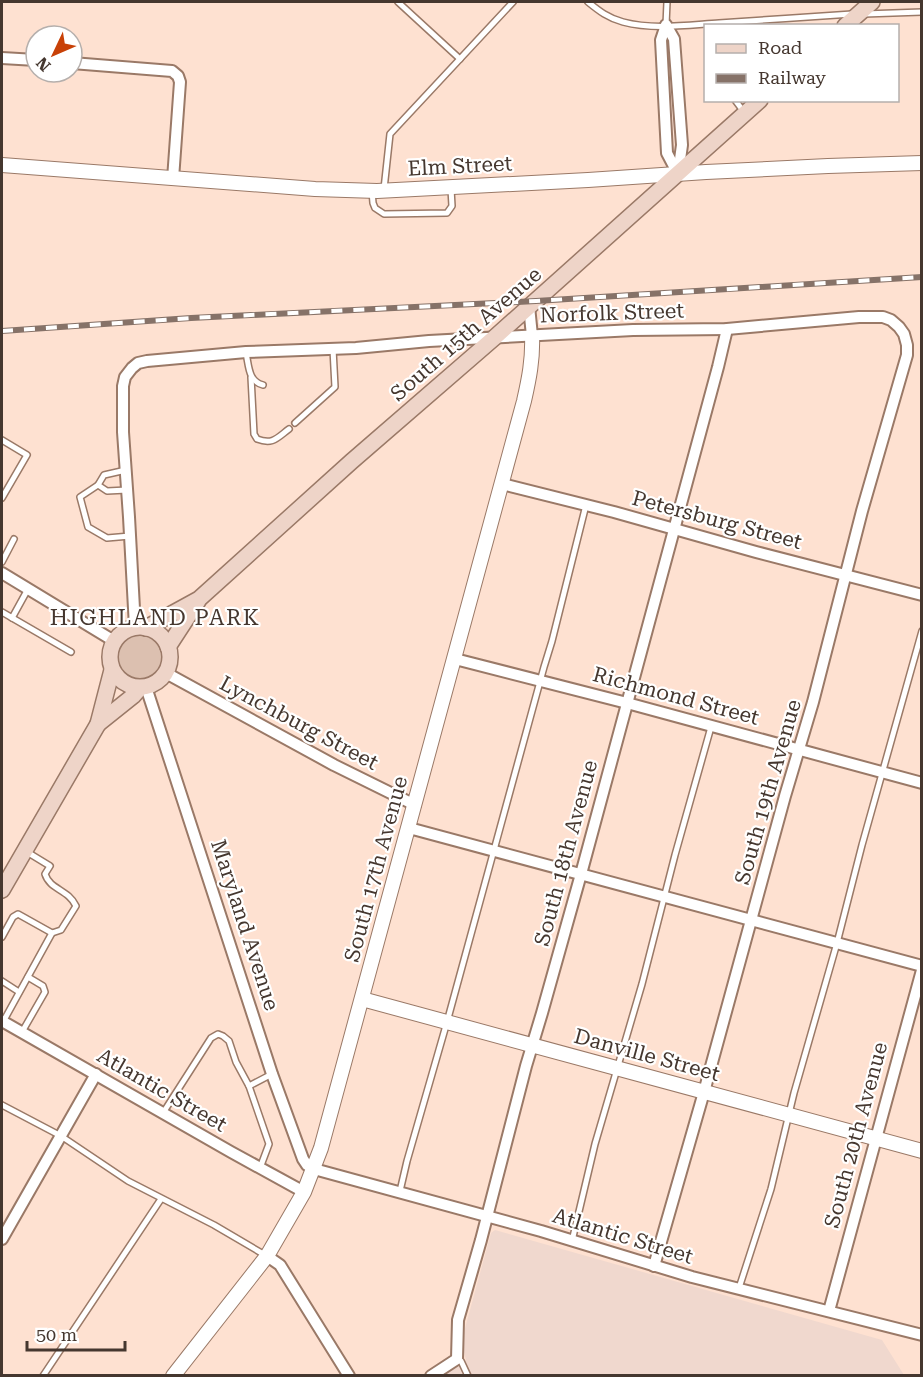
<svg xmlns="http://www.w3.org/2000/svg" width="923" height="1377" viewBox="0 0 923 1377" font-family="'Roboto Serif',serif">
<rect width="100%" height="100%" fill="#fee1d1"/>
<path fill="#f0d8ce" d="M495,1230l387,110 22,35 -462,1 24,-16 -4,-15 2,-13 27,-99z"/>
<circle fill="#dcc0b0" cx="139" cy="655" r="25"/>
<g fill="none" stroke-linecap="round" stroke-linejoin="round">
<g stroke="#9a7967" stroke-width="8">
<g id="service">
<path d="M398,2l62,57"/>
<path d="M588,2c11,9 20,16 35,20 30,8 65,3 96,1 44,-3 89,-6 133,-9"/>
<path d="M864,14l58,-2"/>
<path d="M666,25l1,-23"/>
<path d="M735,100l9,12"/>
<path d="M384,189l6,-55 123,-132"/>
<path d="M372,191l1,12 2,5 9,6 63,-1 5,-7 -1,-17"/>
<path d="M246,353c3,13 2,28 17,32"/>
<path d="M251,377l3,57 3,5c16,6 20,-1 32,-10"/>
<path d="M295,423l40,-36 -2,-38"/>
<path d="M2,440l25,15 -25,43"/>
<path d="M98,485l6,-10 22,-5"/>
<path d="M127,490l-20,1 -9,-6 -18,12 8,30 19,11 23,-2"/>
<path d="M2,562l12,-23"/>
<path d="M2,612l69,40"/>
<path d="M12,618l16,-29"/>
<path d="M2,937l11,-20 5,-3 34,19"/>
<path d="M2,981l17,11"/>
<path d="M3,1022l49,-89 9,-3 15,-24c-8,-17 -26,-16 -31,-32l5,-8 -23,-14"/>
<path d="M22,1032l23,-40 -2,-6 -15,-9"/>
<path d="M249,1086l23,-12"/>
<path d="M2,1105l59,31 67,45 86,44 51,30"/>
<path d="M163,1113l48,-75 7,-4 5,2 6,5 7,21 13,24 20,58 -9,24"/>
<path d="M400,1191l7,-30 40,-139 97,-355 8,-26 34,-136"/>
<path d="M572,1241l23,-97 47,-160 33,-129 36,-128"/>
<path d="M739,1288l32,-99 23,-96 43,-150 25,-98 60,-214"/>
<path d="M457,1359l4,2 7,15"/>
<path d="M43,1376l118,-177"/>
</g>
</g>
<g stroke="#9a7967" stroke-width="14">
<g id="minor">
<path d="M666,25l-5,15 6,113 11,21"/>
<path d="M666,25l8,14 8,106 -4,29"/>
<path d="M2,58l34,2"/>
<path d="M72,63l100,8 6,5 2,6 -7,97"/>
<path d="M529,306l3,30"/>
<path d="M502,484l112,28 142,40 166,43"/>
<path d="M2,573l112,68"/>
<path d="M135,627l-6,-110 -6,-85v-46l2,-9 7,-9 6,-5 9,-2 99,-9 110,-4 73,-7 204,-11 94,-1 132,-12h24l8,3 8,7 5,7 3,11v10l-45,156 -49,191 -28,94 -81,296 -50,174"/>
<path d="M455,659l172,44 295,80"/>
<path d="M166,673l168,92 81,40"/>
<path d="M146,687l126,387 31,85 4,6 7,4 227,62 151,46 230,58"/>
<path d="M409,828l513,138"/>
<path d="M2,1021l229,131 73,40"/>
<path d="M2,1239l94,-165"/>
<path d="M267,1256l13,9 69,111"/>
<path d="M829,1311l93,-341"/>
<path d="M431,1376l26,-17 1,-39 23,-80 45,-174 16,-53 39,-139 137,-507 9,-38"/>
</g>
</g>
<g stroke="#9a7967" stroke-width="16">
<g id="tertiary">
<path d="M2,165l313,24 62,2 211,-11 118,-8 122,-6 94,-3"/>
<path d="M362,999l560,152"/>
<path d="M173,1376l94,-120 37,-64 17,-44 203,-747c5,-22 9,-42 8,-65"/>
</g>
</g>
<g stroke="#9a7967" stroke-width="18">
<g id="secondary">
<path d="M845,26l27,-24"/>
<circle cx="140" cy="657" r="30"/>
<path d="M146,628l53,-29 153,-138 142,-123 266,-238"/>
<path d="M168,647l30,-46"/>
<path d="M98,724l35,-28 7,-8"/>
<path d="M2,890l96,-166 14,-54"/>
</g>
</g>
<use href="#service" stroke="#fff" stroke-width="5"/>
<use href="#minor" stroke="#fff" stroke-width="10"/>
<use href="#tertiary" stroke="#fff" stroke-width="14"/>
<use href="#secondary" stroke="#eed4c8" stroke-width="15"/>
<g stroke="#867268" stroke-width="6">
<path id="rail" d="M2,331l189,-13 345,-17 386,-24"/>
</g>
<use href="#rail" stroke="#fff" stroke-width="4" stroke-dasharray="11" stroke-linecap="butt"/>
</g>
<g text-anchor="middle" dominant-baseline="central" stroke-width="4.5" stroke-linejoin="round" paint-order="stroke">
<g font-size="21" fill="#45372f" stroke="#fff">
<text transform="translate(460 166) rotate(-3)">Elm Street</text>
<text transform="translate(612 313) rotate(-2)">Norfolk Street</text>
<text transform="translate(466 334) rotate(-41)">South 15th Avenue</text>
<text transform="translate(717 520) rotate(15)">Petersburg Street</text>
<text transform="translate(676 696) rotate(15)">Richmond Street</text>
<text transform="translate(299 723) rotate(28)">Lynchburg Street</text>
<text transform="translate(768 792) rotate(-74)">South 19th Avenue</text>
<text transform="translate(566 853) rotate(-75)">South 18th Avenue</text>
<text transform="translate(376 869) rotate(-75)">South 17th Avenue</text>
<text transform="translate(245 925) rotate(72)">Maryland Avenue</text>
<text transform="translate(647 1055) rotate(15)">Danville Street</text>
<text transform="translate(162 1090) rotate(30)">Atlantic Street</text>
<text transform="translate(856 1135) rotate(-75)">South 20th Avenue</text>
<text transform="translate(623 1236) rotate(17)">Atlantic Street</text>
</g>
<g font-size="22" letter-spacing="1.5" fill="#45372f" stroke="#fff">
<text x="155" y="617">HIGHLAND PARK</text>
</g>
</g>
<rect width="923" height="1377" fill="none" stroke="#45372f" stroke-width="6"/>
<rect x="704" y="24" width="195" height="78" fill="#ffffff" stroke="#b5afac" stroke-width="1.5"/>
<rect x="716" y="44" width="30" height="9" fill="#eed4c8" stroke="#b5afac" stroke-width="1.5"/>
<text x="758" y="54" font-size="18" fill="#45372f">Road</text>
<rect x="716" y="74" width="30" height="9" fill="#867268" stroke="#b5afac" stroke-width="1.5"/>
<text x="758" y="84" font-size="18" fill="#45372f">Railway</text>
<g transform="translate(54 54) rotate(226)"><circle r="28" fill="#ffffff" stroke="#b5afac" stroke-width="1.5"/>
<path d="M0-4.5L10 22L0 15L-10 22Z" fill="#c84107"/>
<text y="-9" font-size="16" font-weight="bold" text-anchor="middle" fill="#45372f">N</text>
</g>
<path d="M27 1341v9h98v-9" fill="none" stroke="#45372f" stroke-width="3"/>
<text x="36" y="1341" font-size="18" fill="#45372f" stroke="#ffffff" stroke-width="4.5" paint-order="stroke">50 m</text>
</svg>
